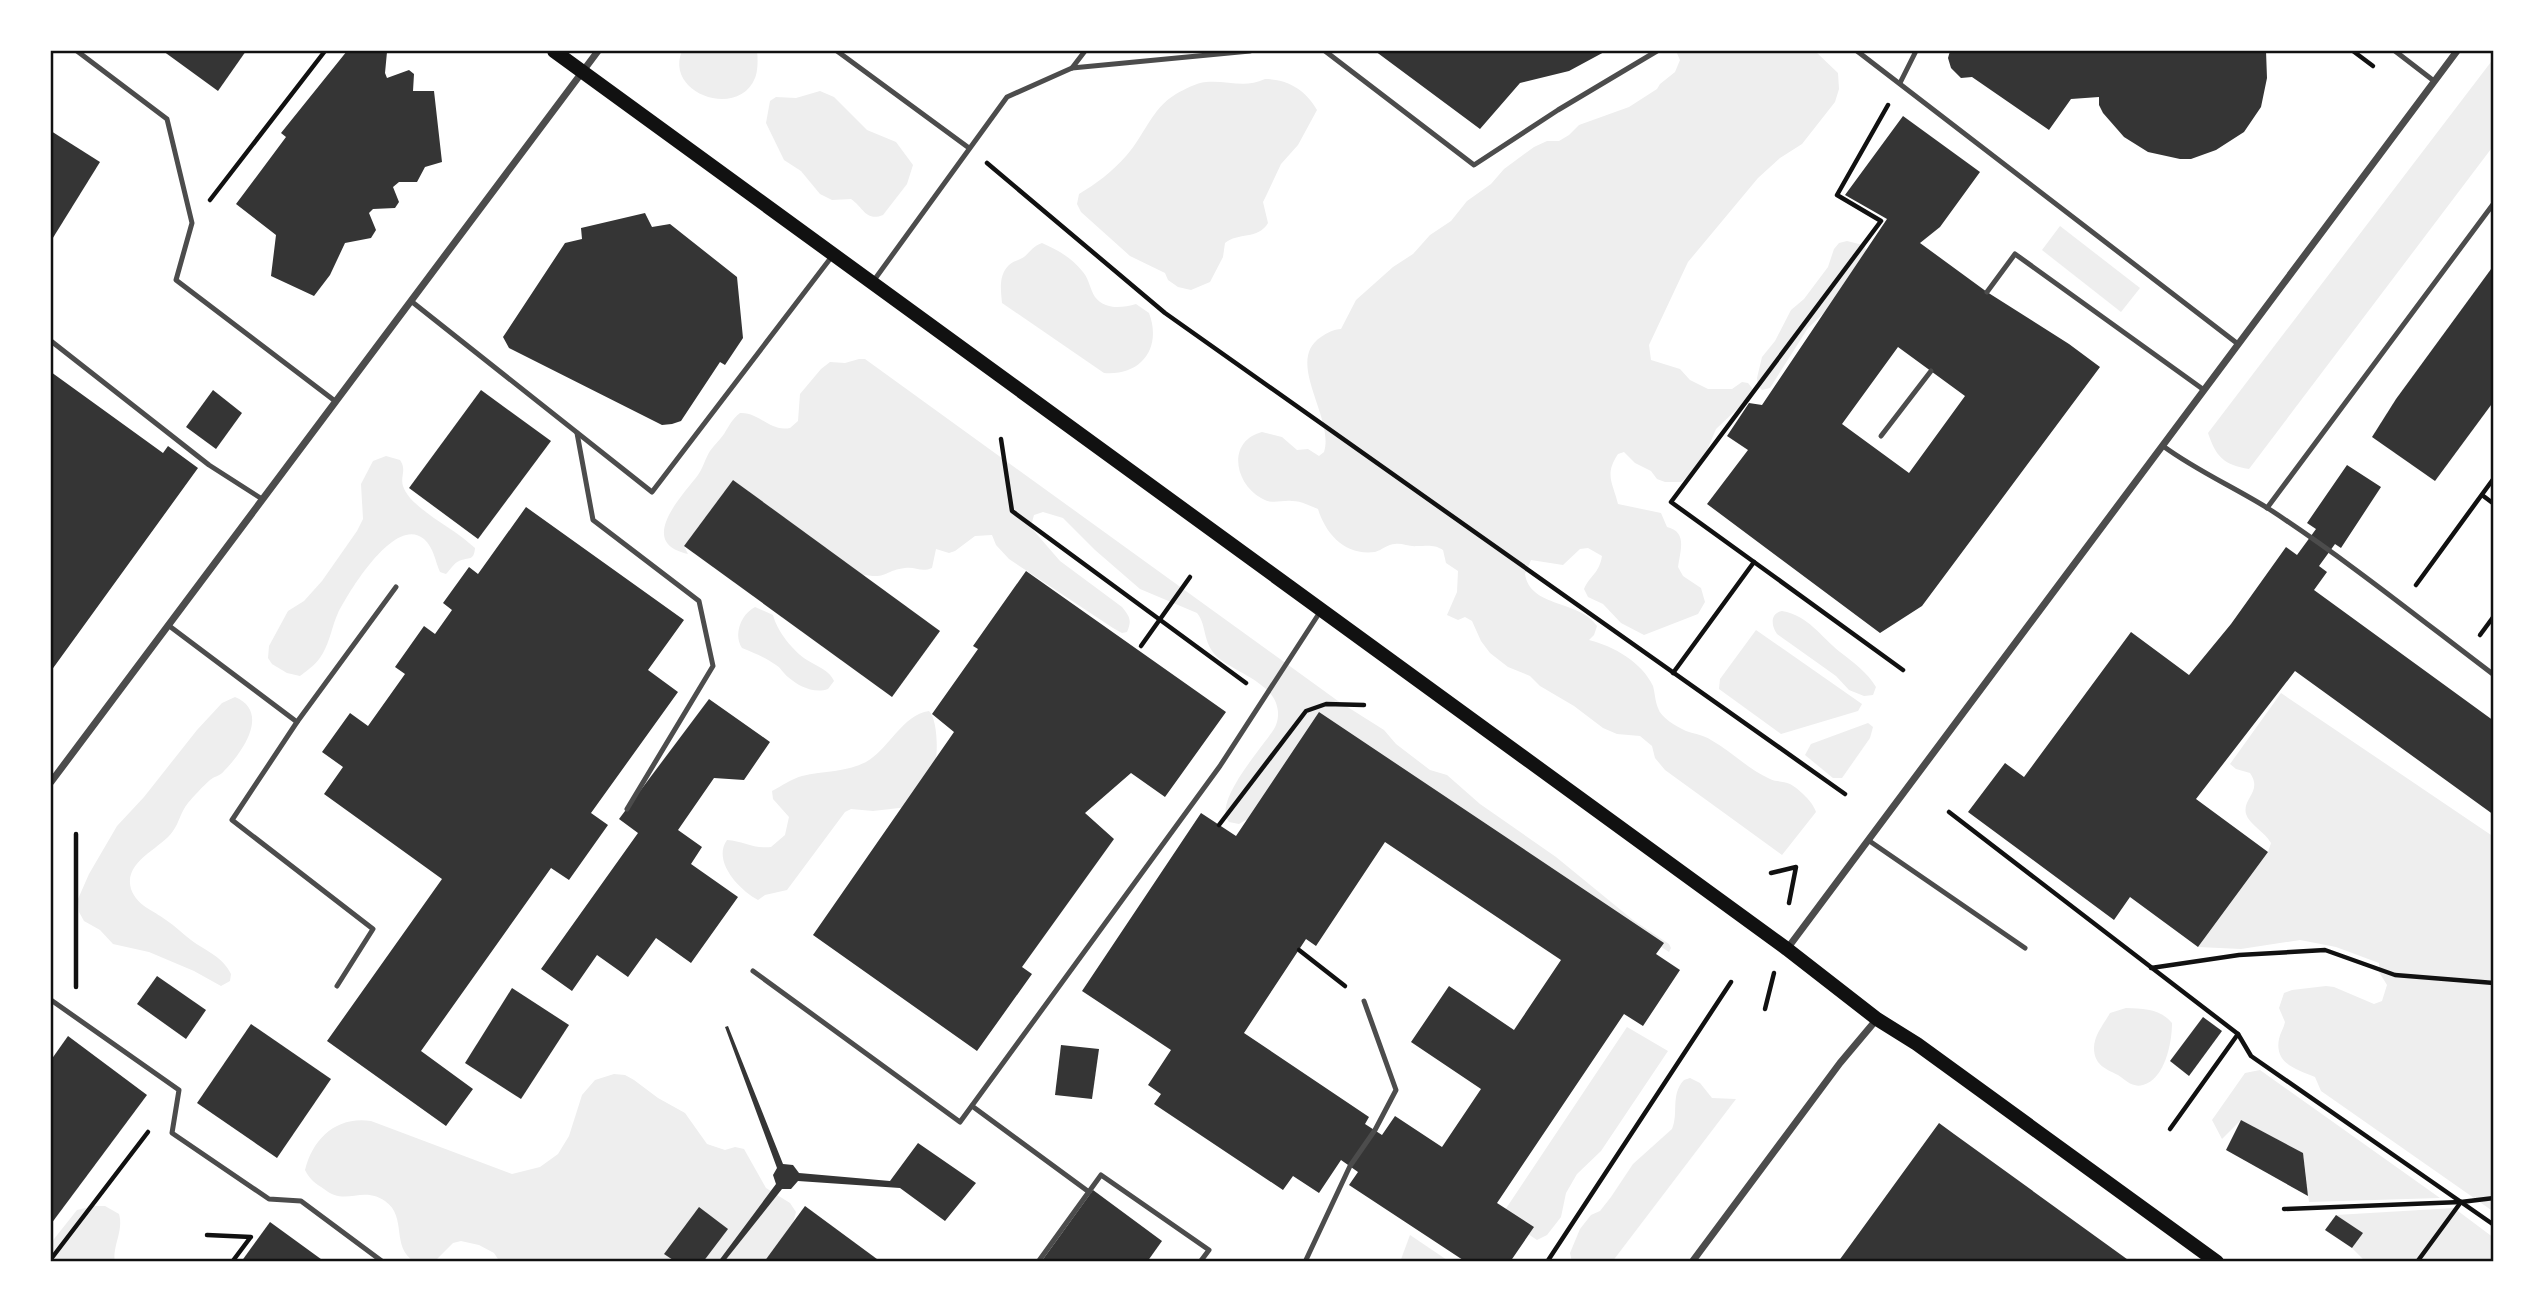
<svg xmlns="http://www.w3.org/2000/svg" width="2545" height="1313" viewBox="0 0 2545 1313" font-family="'PT Sans Narrow',sans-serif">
<rect width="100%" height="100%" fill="#fff"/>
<g fill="#eee">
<path d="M682,51h75c1,8 1,20 -2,27 -17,42 -91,15 -73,-27z"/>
<path d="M1676,51h139l23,22 1,16 -4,13 -33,42 -22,14 -22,20 -70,84 -39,83 2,15 29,9 10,11 18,9h24l10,-7 6,1 4,5v7l-36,34 -16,38 -19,15h-16l-8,-3 -6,-8 -16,-8 -11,-11 -6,2c-14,21 -5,29 0,50l43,9 6,14c21,5 13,24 11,40l5,9 18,12 4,14 -7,12 -54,21 -23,-12 -18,-19 -15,-7 -4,-8c6,-14 15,-15 18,-33l-14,-8 -8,1 -17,16 -32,-5 -6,14c5,34 55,26 72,52l-3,9 -5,5c24,6 53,22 64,46 2,7 2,15 5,22 3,10 18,18 28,23 8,3 18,4 25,9 21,12 37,29 59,39 6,3 14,2 20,5 9,5 23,18 26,28l-34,43 -117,-85 -10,-12 -3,-12 -12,-10 -23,-2 -14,-6 -29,-22 -34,-20 -10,-10 -22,-9 -18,-14 -9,-12 -9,-20 -7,-4 -7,3 -11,-5 10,-23 1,-21 -12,-8 -3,-13c-9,-6 -16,-4 -26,-4 -7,1 -15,-3 -22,-2 -7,0 -13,6 -20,8 -29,4 -49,-17 -57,-43 -8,-3 -16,-8 -26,-8 -12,-1 -20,4 -31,-3 -27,-15 -34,-57 1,-66l20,5 15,13 11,-1 11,7 5,-4c11,-34 -40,-91 -3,-115 6,-4 13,-8 20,-8l15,-29 37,-33 20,-13 17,-19 21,-14 16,-20 24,-17 13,-15 30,-22 13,-6h12l10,-6 10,-10 50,-18 28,-18 3,-5 15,-12 5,-12z"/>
<path d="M2494,58v87l-245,324c-25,-4 -33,-12 -41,-36z"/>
<path d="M1265,79c22,0 41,11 52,31l-19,35 -17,19 -15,32 -3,6 5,21c-10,17 -30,9 -43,20l-2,14 -13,25 -19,8 -13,-3 -10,-7 -3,-7 -35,-17 -49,-44 -4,-8 2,-10c17,-10 34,-23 47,-38 19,-21 25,-47 50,-62 9,-5 20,-11 30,-12 22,-2 38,7 59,-3z"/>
<path d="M820,91l14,6 33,33 29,12 17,23 -6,19 -24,31c-17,7 -20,-8 -32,-16l-19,1 -12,-6 -19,-23 -17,-11 -18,-37 4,-22 6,-4 20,1z"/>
<path d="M2060,226l80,62 -19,24 -79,-62z"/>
<path d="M1847,241l16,4 5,7 -40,57 -20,19 -38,60 -8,2 -4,-4 -1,-8 5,-21 13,-16 16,-31 13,-11 24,-32 6,-18 5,-6z"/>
<path d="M1042,243c16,7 30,15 41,29 6,7 7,17 12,25 10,13 27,11 41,7l13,9c13,34 -7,63 -45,60l-102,-70c-1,-13 -4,-27 7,-38 4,-4 11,-5 15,-8 7,-6 9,-11 18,-14z"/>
<path d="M859,359h6l473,342 46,29 12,14 34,26 17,5 33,29 76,53 77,63 36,24 2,4 -2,4 -347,-228 -69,92 -14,8 -10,-2c-17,-20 34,-75 45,-93 5,-8 5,-18 2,-26 -6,-19 -40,-32 -55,-43 -20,-15 -13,-34 -24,-47l-57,-24 -45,-39 -32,-32 -20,-6 -9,3 -3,11 3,5 26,30 62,46c8,10 10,13 5,25l-5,1 -9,-5 -104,-69 -13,-14 -4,-10 -17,1 -20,15 -6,2 -13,-4 -4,19c-11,5 -17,-2 -27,0 -23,3 -16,12 -45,6l-127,-94 -49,66 4,8c-52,-11 -6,-58 10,-79 5,-7 7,-16 12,-24 4,-6 10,-11 14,-17 5,-8 8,-15 16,-21 20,-1 29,19 50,15l8,-7 2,-27 21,-25 9,-7 15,1z"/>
<path d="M386,456l14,4c7,10 0,16 3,26 6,21 50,42 66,57l6,5c-1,13 -6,9 -16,13 -5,2 -9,9 -13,13l-6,-2c-5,-11 -6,-24 -16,-33 -29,-25 -76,54 -86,74 -6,13 -8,28 -15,40 -6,11 -14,16 -23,23l-13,-3 -15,-9 -4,-6 1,-12 19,-35 16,-10 18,-20 35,-50 6,-12 -2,-35 12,-23z"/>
<path d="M755,607l18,8c4,16 20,36 34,45 10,6 23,11 27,21l-6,8c-14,5 -30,-3 -40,-12 -5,-4 -7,-9 -12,-12 -11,-8 -22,-12 -34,-17 -9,-13 -1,-34 13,-41z"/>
<path d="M1782,611c27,5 38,25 58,41 13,10 28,21 36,35l-3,8 -9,1 -15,-6 -13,-14 -59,-42c-6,-8 -7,-21 5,-23z"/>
<path d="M1756,630l106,74 -4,7 -77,23 -62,-45 1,-10z"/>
<path d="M2281,693l213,144v375l-173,-121 -6,-14c-17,-7 -41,-13 -36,-38 1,-6 5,-11 6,-17l-6,-14 5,-15 8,-3 34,-4 8,1 40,17 8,-3 5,-16 -8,-13v-9l-43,-16 -36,-7 -59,9 -43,-2 70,-95 3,-9c-6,-11 -22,-19 -25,-29 -4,-16 17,-22 4,-41l-14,-4 -6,-5z"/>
<path d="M235,697c36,15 7,56 -11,74 -4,5 -9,5 -14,9 -7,6 -16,16 -22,23 -7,8 -9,20 -15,28 -12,18 -50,30 -42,58 6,17 22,21 35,31 9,6 17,14 25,20 16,12 31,16 40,34l-1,7 -9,5 -27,-15 -45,-19 -36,-8 -13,-14 -16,-9 -5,-9 -1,-13 11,-25 28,-48 27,-29 53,-67 25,-27z"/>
<path d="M929,711c9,8 10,48 4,59 -7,12 -17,25 -25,37l-35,4 -22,-2 -6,3 -58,78 -22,5 -7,5c-19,-10 -46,-39 -31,-60 16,1 26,9 44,7l14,-12 4,-18 -16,-18 -1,-8c10,-5 19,-12 30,-15 21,-5 45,-4 64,-14 24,-14 36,-47 63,-51z"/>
<path d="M1868,723l5,4 -3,11 -28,40h-9l-28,-23 6,-11z"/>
<path d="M2126,1008c18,1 33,0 46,15 0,20 -7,56 -29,62 -11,3 -17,-5 -25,-10 -12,-6 -24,-10 -24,-27 0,-13 10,-24 16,-35z"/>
<path d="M1627,1027l41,24 -67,100 -24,23 -11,19 -5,24 -14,18 -10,5 -36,-24z"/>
<path d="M2260,1070l180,128 -131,4 -7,-49 -61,-33 -19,19 -10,-19 33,-47z"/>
<path d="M614,1074l11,1 9,5 24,18 27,15 22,31 18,6 10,-3 9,2 22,39 24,15 6,9c-4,17 -13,38 -26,50h-270l-6,-9 -15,-8 -18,-4 -8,2 -19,19h-19c-25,-15 -7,-45 -30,-61 -24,-16 -39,6 -61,-12 -9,-6 -14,-9 -19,-19 8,-32 32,-54 66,-49l141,53 28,-7 18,-13 11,-18 13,-41 13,-15z"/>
<path d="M1690,1078l10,5 12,15 24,1 -124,163h-40l-2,-9 10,-24 11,-14 9,-4 11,-14 22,-33 39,-35c7,-16 -2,-34 12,-49z"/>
<path d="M94,1206h11l14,8c5,17 -7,32 -4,48h-63l-1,-17 3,-6 23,-29z"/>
<path d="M2454,1208l40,30v24h-128l-14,-14 10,-15 -26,-18z"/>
<path d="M1410,1235l40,27h-50z"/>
</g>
<g fill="#353535" fill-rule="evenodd">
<path d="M163,51h83l-28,40z"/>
<path d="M347,51h38l2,1 -2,21 2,5 22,-8 5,4 -1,17h21l8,71 -17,5 -8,15h-18l-6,5 6,15 -4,6 -22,1 -4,4 7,17 -5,8 -26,5 -15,32 -16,21 -43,-20 5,-41 -40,-31 50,-67 -5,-4z"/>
<path d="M1375,51h231l-37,20 -49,12 -40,46z"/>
<path d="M1950,51h316l1,27 -6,29 -17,25 -28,18 -25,9h-11l-32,-7 -24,-15 -21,-24 -4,-8v-8l-28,2 -22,31 -77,-53 -11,1 -10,-10 -3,-10z"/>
<path d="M1903,116l77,56 -40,55 -20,16 67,49 82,52 31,23 -178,239 -42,27 -173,-129 41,-54 -21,-14 22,-33 13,2 125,-186 -42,-24zM1898,347l67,49 -56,77 -67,-49z"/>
<path d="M51,131l49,31 -49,79z"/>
<path d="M645,213l7,14 18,-3 67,53 6,61 -18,27 -5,-3 -39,59 -9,3 -10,1 -153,-77 -6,-11 62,-94 17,-4 -1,-11z"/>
<path d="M2494,265v136l-59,80 -63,-44 24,-38z"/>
<path d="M51,372l112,81 5,-7 30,22 -147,203z"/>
<path d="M213,390l29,23 -26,36 -30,-22z"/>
<path d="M481,390l70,51 -73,98 -69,-51z"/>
<path d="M2347,465l34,22 -40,61 -6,-4 -16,22 8,6 -13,18 180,131v94l-199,-144 -99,128 72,53 -70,95 -68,-50 -16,23 -146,-108 37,-49 19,14 107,-145 58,43 42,-51 55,-77 11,8 19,-26 -9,-6z"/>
<path d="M733,480l207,151 -48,66 -208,-151z"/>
<path d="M526,507l158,113 -36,50 30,22 -87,121 17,12 -39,55 -18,-12 -130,183 52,38 -27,37 -119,-85 115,-162 -118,-85 19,-27 -21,-15 28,-39 18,13 37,-52 -10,-7 29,-41 11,8 17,-24 -9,-7 26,-36 9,7z"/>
<path d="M1026,571l200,141 -61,85 -34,-24 -46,40 29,26 -92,128 10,7 -55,77 -164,-116 141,-203 -22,-18 46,-65 -5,-3z"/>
<path d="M709,699l61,43 -26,38 -30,-2 -36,52 24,17 -11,17 47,33 -47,66 -35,-25 -28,39 -31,-22 -25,36 -31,-22 97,-136 -19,-14z"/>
<path d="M1319,712l345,231 -8,11 24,16 -37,56 -19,-12 -127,189 37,24 -24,35h-44l-117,-77 9,-13 -17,-12 -22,33 -26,-17 -10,14 -129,-86 7,-10 -13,-9 23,-35 -89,-59 119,-178 35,23zM1385,842l176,118 -47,70 -65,-44 -38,56 70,47 -39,58 -47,-31 -13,19 -17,-11 4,-7 -125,-84 62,-94 10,7z"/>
<path d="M157,976l49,34 -20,29 -49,-35z"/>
<path d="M512,988l57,37 -48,74 -56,-36z"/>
<path d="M2203,1017l19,14 -33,45 -19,-15z"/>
<path d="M251,1024l80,55 -54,79 -80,-55z"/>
<path d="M728,1026l55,138 10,1 6,8 91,8 28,-38 58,40 -31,38 -45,-33 -102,-7 -7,8h-9l-58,73h-6l58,-78 -3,-9 4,-7 -52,-141z"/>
<path d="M68,1036l79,59 -96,129v-164z"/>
<path d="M1061,1045l38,4 -7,50 -37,-4z"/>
<path d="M2241,1120l62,33 5,43 -82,-46z"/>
<path d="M1939,1123l15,11 177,128h-293z"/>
<path d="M1093,1190l69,51 -15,21h-106z"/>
<path d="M805,1206l76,56h-117z"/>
<path d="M699,1207l29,22 -25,33h-27l-12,-8z"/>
<path d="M2336,1215l27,18 -11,15 -27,-18z"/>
<path d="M270,1222l55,40h-84z"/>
</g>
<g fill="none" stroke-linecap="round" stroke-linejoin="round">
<g stroke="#111" stroke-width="4.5">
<path d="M2353,51l20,15"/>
<path d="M987,163l178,150 680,481"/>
<path d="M210,200l115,-149"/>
<path d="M1001,439l11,72 234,172"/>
<path d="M2482,495l12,9"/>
<path d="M1754,562l-83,-60 210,-281 -44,-26 51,-90"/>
<path d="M2416,585l78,-107"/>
<path d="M2480,635l14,-19"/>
<path d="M1141,646l49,-69"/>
<path d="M1673,673l81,-111 149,108"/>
<path d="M1949,812l289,222 13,22 243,169"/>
<path d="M1219,825l87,-114 20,-7 38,1"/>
<path d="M76,834v153"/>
<path d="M1771,873l25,-6 -7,36"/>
<path d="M1299,950l46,36"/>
<path d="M2151,968l88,-13 86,-5 70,25 99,8"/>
<path d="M1765,1009l9,-36"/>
<path d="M2170,1129l68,-95"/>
<path d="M2284,1209l177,-7 33,-4"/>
<path d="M207,1235l44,2"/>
<path d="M51,1259l97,-127"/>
<path d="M232,1262l18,-24"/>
<path d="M1547,1262l184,-280"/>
<path d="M2417,1262l44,-60"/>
</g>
<g stroke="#4c4c4c" stroke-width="5">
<path d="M77,51l90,68 25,104 -16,57 159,121"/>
<path d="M837,51l132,97"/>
<path d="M1325,51l149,114 84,-55 99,-59"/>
<path d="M1857,51l381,293"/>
<path d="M2395,51l39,30"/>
<path d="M1072,68l13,-17"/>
<path d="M1900,83l16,-32"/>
<path d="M872,283l135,-186 65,-29 178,-17"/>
<path d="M1987,292l28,-38 189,136"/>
<path d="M411,301l241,191 181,-237"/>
<path d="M51,341l158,124 53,34"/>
<path d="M577,433l16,87 106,81 14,65 -86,143"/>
<path d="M1881,436l50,-65"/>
<path d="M2163,446c34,25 71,41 106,63 78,51 151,110 225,166"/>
<path d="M2267,508l227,-305"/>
<path d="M168,625l129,97"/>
<path d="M1868,840l157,108"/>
<path d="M753,971l207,151 260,-356 100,-154"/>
<path d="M337,986l36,-57 -141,-109 65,-98 99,-135"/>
<path d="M51,1000l128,90 -7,43 97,66 32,2 82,61"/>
<path d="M972,1106l117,86"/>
<path d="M1038,1262l63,-87 108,75 -9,12"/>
<path d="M1305,1262l45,-96 25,-36 21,-40 -32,-89"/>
</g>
<g stroke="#4c4c4c" stroke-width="7">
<path d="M51,782l547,-731"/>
<path d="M1787,949l670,-898"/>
<path d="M1692,1262l148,-199 37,-44"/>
</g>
<path stroke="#111" stroke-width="14" d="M554,51l1233,898 90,70 40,25 300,218"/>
</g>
<rect width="2545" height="1313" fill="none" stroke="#ffffff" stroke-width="105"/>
<rect x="52" y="52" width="2440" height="1208" fill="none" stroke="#111" stroke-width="2.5"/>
</svg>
